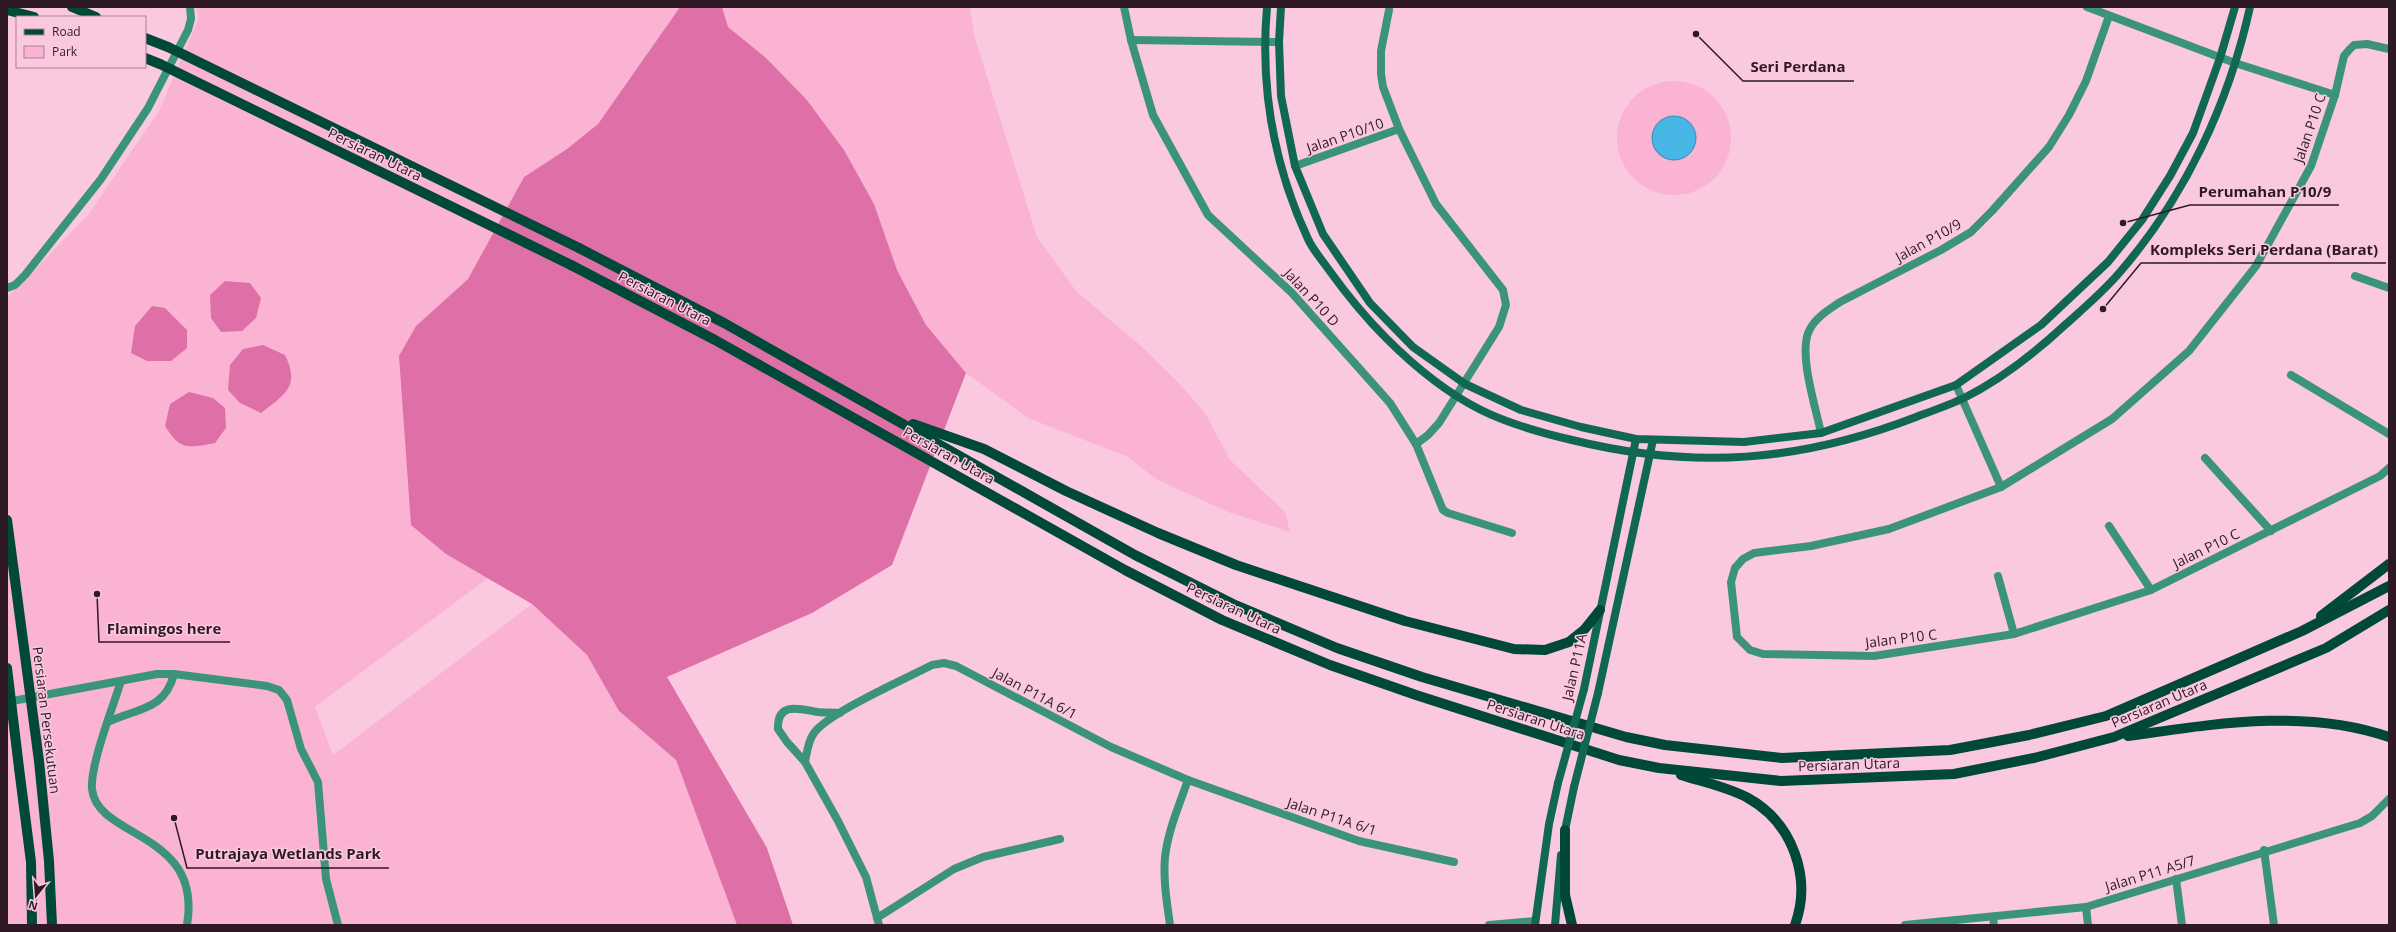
<svg xmlns="http://www.w3.org/2000/svg" width="2396" height="932" viewBox="0 0 2396 932" font-family="'Open Sans',sans-serif">
<rect width="100%" height="100%" fill="#fac9df"/>
<g fill="#fab3d3">
<path d="M196,7h484l-82,117 -31,25 -43,28 -56,102 -52,47 30,228 42,24 -173,129 18,48 199,-151 55,51 32,56 57,49 61,165h-730v-627l81,-83 71,-104 40,-93z"/>
<path d="M722,7h248l4,28 63,202 39,54 65,55 37,36 27,31 25,47 55,52 5,20 -62,-20 -72,-33 -28,-22 -100,-39 -62,-45 -40,-48 -29,-55 -131,-212 -38,-31z"/>
<circle cx="1674" cy="138" r="57"/>
</g>
<g fill="#df70a7">
<path d="M680,7h42l6,20 38,31 40,41 38,51 30,54 23,66 29,55 40,48 -74,192 -80,48 -145,64 100,171 26,77h-56l-61,-165 -57,-49 -32,-56 -55,-51 -86,-50 -35,-29 -12,-169 17,-30 52,-47 56,-102 43,-28 31,-25z"/>
<path d="M225,281l25,2 11,15 -5,20 -14,13 -21,1 -10,-14 -1,-23z"/>
<path d="M152,306l13,2 22,22v18l-16,13h-24l-16,-8 4,-27z"/>
<path d="M263,345l22,10c15,31 1,39 -24,58l-21,-10 -12,-13 2,-25 13,-16z"/>
<path d="M189,392l24,6 12,10 1,20 -11,15c-28,5 -34,8 -50,-17l5,-22z"/>
</g>
<circle fill="#46b6e6" stroke="#3f87ac" cx="1674" cy="138" r="22"/>
<g fill="none" stroke-linecap="round" stroke-linejoin="round">
<g stroke="#3b947a" stroke-width="8">
<path d="M1124,7l7,33 22,75 55,100 84,78 98,110 26,41 27,66 5,3 64,20"/>
<path d="M2087,7l148,56 100,32"/>
<path d="M1389,10l-8,41v23l2,13 16,42 37,75 67,86 3,15 -7,22 -60,96 -11,12 -12,9"/>
<path d="M1131,40l148,2"/>
<path d="M2389,49l-22,-5 -13,1 -5,5 -5,6 -9,39 -24,71 -55,100 -67,85 -77,68 -111,68 -112,42 -78,17 -57,7 -11,6 -8,9 -4,14 6,55 13,13 13,4 111,2 140,-22 137,-44 229,-114 9,-8"/>
<path d="M1295,166l104,-37"/>
<path d="M2355,276l34,12"/>
<path d="M7,288l8,-3 10,-10 76,-96 47,-71 40,-78 3,-11 -1,-12"/>
<path d="M2291,375l98,59"/>
<path d="M1956,385l45,102"/>
<path d="M1821,433c-5,-25 -24,-82 -11,-104 6,-12 20,-20 30,-27l101,-52 30,-18 21,-21 57,-64 20,-32 17,-34 23,-65"/>
<path d="M2205,458l66,73"/>
<path d="M2109,526l42,64"/>
<path d="M1998,576l16,58"/>
<path d="M121,681c-8,26 -31,84 -29,108 5,50 111,42 95,136"/>
<path d="M7,702l150,-28h17l93,12 12,4 8,10 14,49 17,33 8,97 12,46"/>
<path d="M108,722c30,-14 57,-12 66,-48"/>
<path d="M805,762l-18,-20 -9,-13c-1,-28 22,-20 40,-17 7,1 15,0 22,1"/>
<path d="M2264,850l10,75"/>
<path d="M2176,879l6,46"/>
<path d="M2086,907l2,18"/>
<path d="M1993,917l1,8"/>
<path d="M877,918l77,-49 29,-12 77,-18"/>
<path d="M879,925l-13,-48 -28,-56 -33,-59c2,-10 3,-21 9,-29 14,-20 93,-55 118,-68l12,-2 12,3 155,81 77,33 171,61 95,21"/>
<path d="M1170,925c-3,-22 -7,-45 -5,-68 3,-26 14,-52 23,-77"/>
<path d="M1489,925l46,-4"/>
<path d="M1905,925l181,-18 274,-84 12,-7 17,-17"/>
</g>
<g stroke="#106852" stroke-width="8">
<path d="M1267,7c-7,80 7,159 41,232 5,11 14,21 21,31 18,25 35,46 57,68 28,28 59,54 95,72 28,14 61,23 91,30 122,30 228,22 344,-23 16,-6 33,-12 48,-19 38,-19 72,-46 102,-74 19,-17 38,-33 54,-52 65,-75 109,-169 130,-265"/>
<path d="M1281,7l-2,35 2,54 14,70 28,68 47,69 43,44 52,37 56,26 60,17 55,12 108,3 77,-9 135,-48 85,-60 67,-63 34,-42 28,-44 23,-43 27,-75 15,-51"/>
<path d="M1584,689l52,-250"/>
<path d="M1598,693l55,-253"/>
<path d="M1564,835l10,-48"/>
<path d="M1535,925l14,-101 9,-41"/>
<path d="M1555,925l6,-70"/>
</g>
<g stroke="#004837" stroke-width="10">
<path d="M72,7l24,10"/>
<path d="M7,10l27,7"/>
<path d="M145,38l23,9"/>
<path d="M145,58l15,6"/>
<path d="M579,248l145,75 411,232 98,49 104,44 85,29 204,60 39,8 117,13 168,-8 79,-15 77,-19 196,-85 87,-45"/>
<path d="M571,265l144,75 410,230 97,50 108,45 86,30 203,65 40,8 122,13 173,-7 80,-16 80,-21 212,-89 63,-38"/>
<path d="M913,424l71,25 82,42 92,42 78,32 169,56 109,28 31,1 24,-8 15,-12 16,-20"/>
<path d="M2321,616l68,-52"/>
<path d="M2128,736c86,-12 177,-28 261,1"/>
<path d="M39,761l10,100 3,64"/>
<path d="M19,768l12,94 1,63"/>
<path d="M1681,775c22,7 47,12 67,23 45,25 64,80 47,127"/>
<path d="M1565,830v65l7,30"/>
</g>
<g stroke="#106852" stroke-width="8">
<path d="M1558,783l26,-94"/>
<path d="M1574,787l24,-94"/>
</g>
<g stroke="#004837" stroke-width="10">
<path d="M168,47l411,201"/>
<path d="M160,64l411,201"/>
<path d="M7,520l32,241"/>
<path d="M7,668l12,100"/>
</g>
</g>
<g text-anchor="middle" dominant-baseline="central" stroke-width="3" stroke-linejoin="round" paint-order="stroke">
<g font-size="14" fill="#2f1924" stroke="#fac9df">
<text transform="translate(2309 128) rotate(-71)">Jalan P10 C</text>
<text transform="translate(1345 135) rotate(-19)">Jalan P10/10</text>
<text transform="translate(375 154) rotate(26)">Persiaran Utara</text>
<text transform="translate(1928 240) rotate(-29)">Jalan P10/9</text>
<text transform="translate(1312 297) rotate(47)">Jalan P10 D</text>
<text transform="translate(665 298) rotate(27)">Persiaran Utara</text>
<text transform="translate(949 455) rotate(29)">Persiaran Utara</text>
<text transform="translate(2206 548) rotate(-26)">Jalan P10 C</text>
<text transform="translate(1234 608) rotate(25)">Persiaran Utara</text>
<text transform="translate(1901 638) rotate(-7)">Jalan P10 C</text>
<text transform="translate(1574 667) rotate(-77)">Jalan P11A</text>
<text transform="translate(1035 693) rotate(28)">Jalan P11A 6/1</text>
<text transform="translate(2159 703) rotate(-23)">Persiaran Utara</text>
<text transform="translate(1536 719) rotate(18)">Persiaran Utara</text>
<text transform="translate(47 720) rotate(83)">Persiaran Persekutuan</text>
<text transform="translate(1849 764) rotate(-2)">Persiaran Utara</text>
<text transform="translate(1332 816) rotate(18)">Jalan P11A 6/1</text>
<text transform="translate(2150 873) rotate(-17)">Jalan P11 A5/7</text>
</g>
</g>
<path fill="none" stroke="#2f1924" stroke-width="1.5" d="M1696 34L1743 81H1854M2123 223L2190 205H2339M2103 309L2141 263H2386M97 594L99 642H230M174 818L187 868H389"/>
<g fill="#2f1924" stroke="#fac9df" stroke-width="1.5">
<circle cx="1696" cy="34" r="4"/>
<circle cx="2123" cy="223" r="4"/>
<circle cx="2103" cy="309" r="4"/>
<circle cx="97" cy="594" r="4"/>
<circle cx="174" cy="818" r="4"/>
</g>
<g font-size="15" text-anchor="middle" font-weight="bold" fill="#2f1924" stroke="#fac9df" stroke-width="3" stroke-linejoin="round" paint-order="stroke">
<text x="1798" y="72">Seri Perdana</text>
<text x="2265" y="197">Perumahan P10/9</text>
<text x="2264" y="255">Kompleks Seri Perdana (Barat)</text>
<text x="164" y="634">Flamingos here</text>
<text x="288" y="859">Putrajaya Wetlands Park</text>
</g>
<rect width="2396" height="932" fill="none" stroke="#2f1924" stroke-width="16"/>
<rect x="16" y="16" width="130" height="52" fill="#fac9df" stroke="#a98394"/>
<rect x="24" y="29" width="20" height="6" fill="#004837" stroke="#a98394"/>
<text x="52" y="36" font-size="12" fill="#2f1924">Road</text>
<rect x="24" y="46" width="20" height="12" fill="#fab3d3" stroke="#a98394"/>
<text x="52" y="56" font-size="12" fill="#2f1924">Park</text>
<g transform="translate(36 896) rotate(197)" stroke="#fac9df" stroke-width="3" paint-order="stroke">
<path d="M0-3L7 15L0 10L-7 15Z" fill="#2f1924"/>
<text y="-6" font-size="11" font-weight="bold" text-anchor="middle" fill="#2f1924">N</text>
</g>
</svg>
